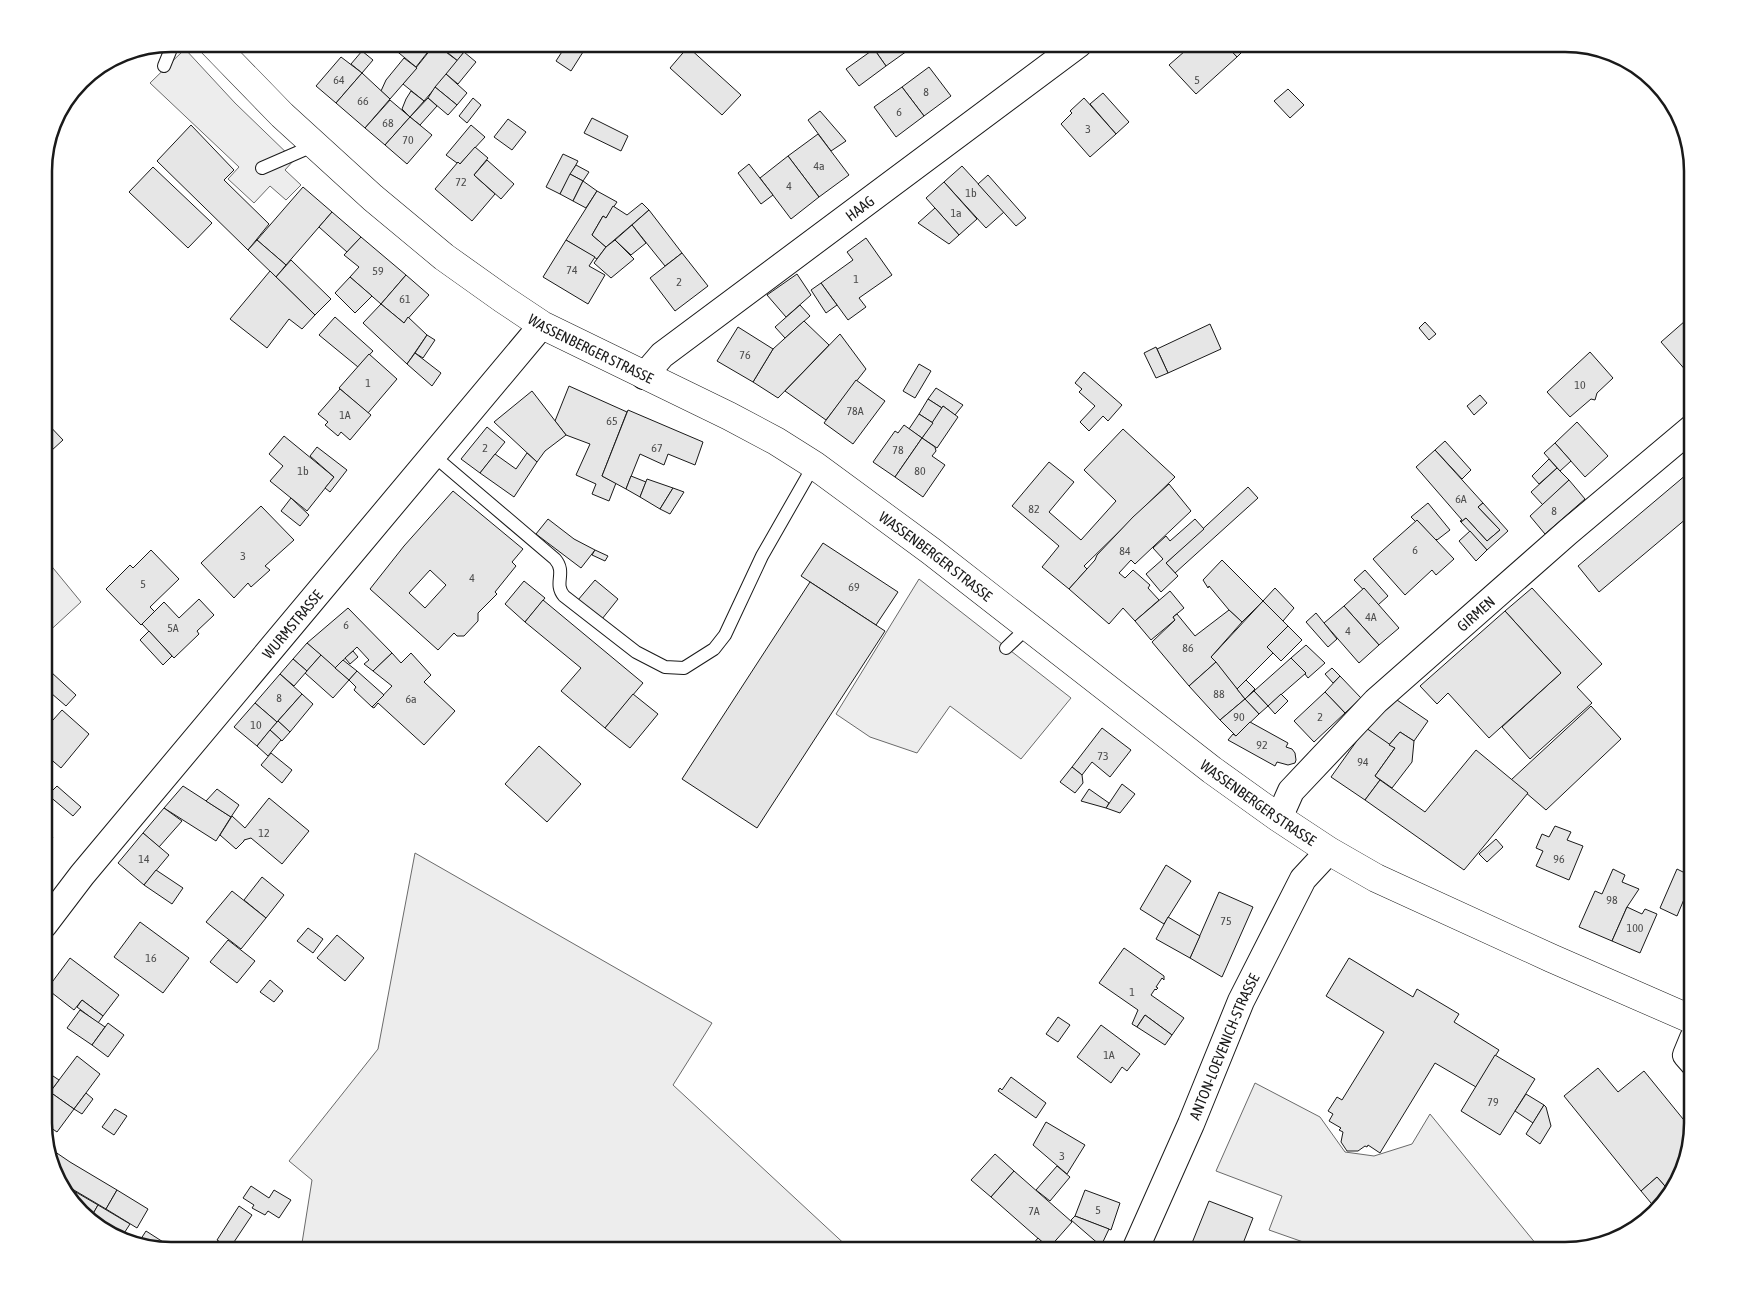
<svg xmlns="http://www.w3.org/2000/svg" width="1737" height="1294" viewBox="0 0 1737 1294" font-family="'Asap Condensed',sans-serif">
<rect width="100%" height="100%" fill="#fff"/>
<g fill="#ededed" stroke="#6a6a6a">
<path d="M185,49l50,54 59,57 -9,10 16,15 -15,15 -16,-14 -16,17 -26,-24 11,-12 -89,-84z"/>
<path d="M44,557l37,45 -37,34z"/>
<path d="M919,579l152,119 -50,61 -71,-53 -33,47 -47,-16 -34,-23z"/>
<path d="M415,853l297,170 -39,62 178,165h-553l4,-7 10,-63 -23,-19 89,-112z"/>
<path d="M1255,1083l65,34 25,35 29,4 38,-12 18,-30 111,136h-152l-3,-3 -6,3h-54l-57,-20 13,-34 -66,-25z"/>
</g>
<g fill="#e6e6e6" stroke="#1a1a1a" fill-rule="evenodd">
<path d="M388,44h28l11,9 -11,14z"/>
<path d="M435,44l23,17 -34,40 -21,-17z"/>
<path d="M567,44h4l12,8 -12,19 -15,-10z"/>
<path d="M880,44h33l1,2 -28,20 -12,-17z"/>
<path d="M951,44h18l-12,8z"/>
<path d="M1193,44h32l12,13 -41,37 -27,-29z"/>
<path d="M1225,44h23l1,1 -12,12z"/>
<path d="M455,45l9,7 -6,9 -10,-8z"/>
<path d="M688,47l53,48 -19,20 -52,-47z"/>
<path d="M874,49l12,17 -27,20 -13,-17z"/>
<path d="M362,51l11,9 -11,13 -11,-9z"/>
<path d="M464,52l12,10 -18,22 -12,-10z"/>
<path d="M341,57l21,16 -26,30 -20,-17z"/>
<path d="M404,58l13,10 -27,31 -9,-8 5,-11z"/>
<path d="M929,67l22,29 -27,20 -22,-29z"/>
<path d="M362,73l28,26 -25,29 -29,-25z"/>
<path d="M446,74l21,19 -10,12 -22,-18z"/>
<path d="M435,87l22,18 -9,10 -20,-17z"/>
<path d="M902,87l22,29 -28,21 -22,-30z"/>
<path d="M1288,89l16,16 -14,13 -16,-17z"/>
<path d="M411,91l13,10 -14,16 -8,-8 4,-10z"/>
<path d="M1103,93l26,29 -13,12 -26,-30z"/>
<path d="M428,98l9,8 -17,19 -10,-8z"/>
<path d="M473,98l8,7 -14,18 -8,-7z"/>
<path d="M1084,98l32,36 -26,23 -29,-33 11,-11 -2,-2z"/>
<path d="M390,100l20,17 -25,28 -20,-17z"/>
<path d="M820,111l26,30 -15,10 -23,-31z"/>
<path d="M410,117l22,18 -25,29 -22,-19z"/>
<path d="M592,118l36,18 -7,15 -37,-18z"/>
<path d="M508,119l18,13 -14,18 -18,-13z"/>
<path d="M191,125l43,45 -10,10 45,44 -21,26 -91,-89z"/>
<path d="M471,125l14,12 -25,27 -2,-2 -1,1 -11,-8z"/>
<path d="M818,134l31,41 -30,22 -31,-41z"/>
<path d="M475,147l13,11 -14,17 21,19 -23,27 -37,-32 23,-27 2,2z"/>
<path d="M563,154l15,7 -18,33 -14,-7z"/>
<path d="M788,156l31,41 -28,22 -31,-41z"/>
<path d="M487,160l27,24 -13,15 -27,-24z"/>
<path d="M749,164l24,31 -12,9 -23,-31z"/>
<path d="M576,165l13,7 -6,9 -13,-7z"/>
<path d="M962,166l42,46 -18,16 -42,-46z"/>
<path d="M153,167l59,56 -24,25 -59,-56z"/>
<path d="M570,174l13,7 -10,20 -13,-7z"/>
<path d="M988,175l38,43 -10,8 -38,-42z"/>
<path d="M583,181l14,10 -11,17 -13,-7z"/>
<path d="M944,182l33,37 -18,16 -33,-37z"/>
<path d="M303,187l29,25 -46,53 -29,-25z"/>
<path d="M597,191l20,11 -11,16 -3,-2 -11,19 14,12 -9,12 -31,-19z"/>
<path d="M642,203l7,7 -43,37 -14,-12 11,-19 3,2 7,-12 14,9z"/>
<path d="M935,208l24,27 -10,9 -31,-21z"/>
<path d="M649,210l33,43 -17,13 -33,-41z"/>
<path d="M332,212l29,25 -14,15 -28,-25z"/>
<path d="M632,225l14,18 -15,12 -16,-15z"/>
<path d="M361,237l45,38 -25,29 -31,-27 9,-10 -15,-12z"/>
<path d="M866,238l26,37 -33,23 7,9 -18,13 -27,-37 32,-23 -6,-8z"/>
<path d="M257,240l29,25 -10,12 -28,-27z"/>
<path d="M566,240l29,17 -6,9 16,9 -17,29 -45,-27z"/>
<path d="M615,240l19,19 -23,19 -17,-15 12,-16z"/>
<path d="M682,253l26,33 -33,25 -25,-33z"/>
<path d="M291,260l40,39 -16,16 -39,-38z"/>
<path d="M270,271l45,44 -13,14 -13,-10 -22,29 -37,-29z"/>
<path d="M797,274l14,21 -25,22 -19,-22z"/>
<path d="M406,275l23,20 -25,28 -23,-19z"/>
<path d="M350,277l22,19 -17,17 -20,-20z"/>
<path d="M821,283l16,22 -11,8 -15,-23z"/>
<path d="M1693,296v17l-8,-10z"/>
<path d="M381,304l23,19 4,-6 19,18 -20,29 -44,-41z"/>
<path d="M800,305l10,11 -25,22 -10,-11z"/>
<path d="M1693,314v54l-5,5 -27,-31z"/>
<path d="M335,317l38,34 -15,16 -39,-32z"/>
<path d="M804,321l25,24 -51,53 -25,-16 20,-33z"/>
<path d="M1425,322l11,12 -7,6 -10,-12z"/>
<path d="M1210,324l11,25 -53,24 -11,-24z"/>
<path d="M738,327l35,22 -20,33 -36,-21z"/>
<path d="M840,334l26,35 -40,51 -41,-29z"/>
<path d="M427,335l8,5 -12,18 -8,-5z"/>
<path d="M1156,347l12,26 -12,5 -12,-25z"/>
<path d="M1590,352l23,26 -16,15 -2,7 -4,-1 -21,18 -23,-25z"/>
<path d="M415,353l26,20 -9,13 -25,-22z"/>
<path d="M369,354l28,25 -29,34 -29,-25z"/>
<path d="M919,364l12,7 -16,27 -12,-7z"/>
<path d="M1084,372l38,33 -14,16 -5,-5 -14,15 -9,-9 15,-16 -16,-14 3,-3 -7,-6z"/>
<path d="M856,380l29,21 -32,43 -29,-21z"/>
<path d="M569,386l58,26 -25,64 14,7 -7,18 -17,-7 4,-10 -20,-9 14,-31 -24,-9 -11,-14z"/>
<path d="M936,388l27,17 -8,10 -12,-9 -1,2 -14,-9z"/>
<path d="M340,389l31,26 -21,25 -9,-8 -3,4 -13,-11 3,-3 -10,-8z"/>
<path d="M532,391l34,44 -21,16 -8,11 -43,-40z"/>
<path d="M1480,395l7,8 -13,12 -7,-9z"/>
<path d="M928,399l14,9 -9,15 -14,-9z"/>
<path d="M943,406l15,11 -21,31 -15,-10z"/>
<path d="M628,410l75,32 -8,23 -27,-11 -4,11 -24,-11 -14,35 -24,-13z"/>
<path d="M919,414l14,9 -11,15 -13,-9z"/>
<path d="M44,420l19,20 -12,11 -7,-8z"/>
<path d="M1577,422l31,34 -23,21 -30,-34z"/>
<path d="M904,425l18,13 -27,39 -22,-15 22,-31 3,2z"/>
<path d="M487,427l18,15 -25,31 -19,-14z"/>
<path d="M1123,429l52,48 -91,89 3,3 -18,20 -27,-22 17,-21 -47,-40 37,-44 25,20 -25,30 32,28 35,-39 -32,-31z"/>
<path d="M284,436l50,41 -27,34 -37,-30 13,-15 -14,-12z"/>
<path d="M922,438l13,9 1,4 -4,5 13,9 -22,32 -28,-20z"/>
<path d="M1445,441l26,29 -9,9 -27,-29z"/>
<path d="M1555,443l16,18 -11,10 -16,-18z"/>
<path d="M317,447l30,23 -17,22 -5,-4 9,-11 -24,-21z"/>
<path d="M1435,450l48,53 -5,4 22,23 -13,11 -21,-23 -5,4 -1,-1 2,-1 -46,-53z"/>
<path d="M527,453l10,9 -23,35 -34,-24 15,-19 21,15z"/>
<path d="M1549,459l8,9 -18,16 -7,-8z"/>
<path d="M1557,468l12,12 -26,25 -12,-13z"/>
<path d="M1693,469v44l-94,79 -21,-26z"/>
<path d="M631,476l15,6 -6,15 -14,-8z"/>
<path d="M647,479l26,9 -13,21 -20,-12z"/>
<path d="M1569,480l16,19 -40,35 -15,-18z"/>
<path d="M1169,484l22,27 -56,53 -4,-4 -12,13 6,5 8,-8 17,15 -2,3 11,12 -24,21 -12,-13 -14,16 -40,-35 26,-29 2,-5 36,-38z"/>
<path d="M1248,487l10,11 -83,75 -9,-10z"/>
<path d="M673,488l11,4 -14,22 -10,-5z"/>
<path d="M453,491l70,58 -11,13 4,4 -21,26 2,2 -19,19v8l-14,15h-7l-3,-3 -16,17 -68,-61 34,-43zM430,570l16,15 -21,23 -16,-15z"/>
<path d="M291,498l18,17 -9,11 -19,-15z"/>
<path d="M1428,503l22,27 -13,10 -1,-1 -1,1 -18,-20 -1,2 -5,-5z"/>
<path d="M1483,503l25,28 -21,19 -26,-28 5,-4 21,23 13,-11 -22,-23z"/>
<path d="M261,506l33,34 -29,26 5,4 -19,17 -3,-4 -14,15 -33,-35z"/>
<path d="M548,519l26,20 21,11 -14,18 -45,-34z"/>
<path d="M1195,519l9,10 -38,34 12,13 -17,16 -15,-18 17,-15 -10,-11 13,-12 4,5z"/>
<path d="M1417,520l37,39 -18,16 -4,-5 -27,25 -32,-36z"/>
<path d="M1470,531l17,19 -11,11 -17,-20z"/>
<path d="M823,543l75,49 -22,33 -75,-49z"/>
<path d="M151,550l28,29 -29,28 5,5 -14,13 -35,-36 24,-24 3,3z"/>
<path d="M595,550l13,6 -3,5 -13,-6z"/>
<path d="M1222,560l41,41 -21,21 -13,-12 -20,-24 -1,2 -5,-8z"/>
<path d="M1365,570l23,26 -10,9 -24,-25z"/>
<path d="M595,580l23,19 -16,20 -24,-19z"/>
<path d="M524,581l21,17 -20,24 -20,-18z"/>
<path d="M810,582l75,49 -128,197 -75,-49z"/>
<path d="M1275,588l19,20 -11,13 -20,-20z"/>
<path d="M1364,588l35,40 -20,17 -35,-39z"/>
<path d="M1532,588l70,76 -25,23 15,16 -62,56 -28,-32 59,-54 -56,-62z"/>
<path d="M1170,591l14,17 -11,9 2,3 -24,20 -16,-19z"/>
<path d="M199,599l15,16 -17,16 2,3 -25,24 -32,-34 22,-22 15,16z"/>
<path d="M543,600l100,83 -38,45 -44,-37 20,-23 -56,-46z"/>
<path d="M1263,601l25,25 -21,21 6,6 -36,36 -26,-32z"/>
<path d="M1344,606l35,39 -20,18 -35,-40z"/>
<path d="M348,608l44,45 -19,18 -9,-7 5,-4 -12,-13 -22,21 -28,-25z"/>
<path d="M1229,610l13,12 -31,35 5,5 -27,24 -37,-44 23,-22 -2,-3 4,-3 18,22z"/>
<path d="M1505,611l56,62 -72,65 -41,-45 -11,11 -17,-18z"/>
<path d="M1316,613l21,26 -9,8 -22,-25z"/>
<path d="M1288,626l14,14 -21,21 -14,-14z"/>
<path d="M149,631l23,25 -9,9 -23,-25z"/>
<path d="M307,643l14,12 -14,16 -14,-12z"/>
<path d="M1306,645l19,18 -17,15 -3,-4 1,-1 -15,-15z"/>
<path d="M353,651l5,6 -8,7 -5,-6z"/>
<path d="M392,653l9,10 10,-10 20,22 -7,7 31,29 -31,34 -46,-42 -4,5 -2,-1 20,-21 -19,-15z"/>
<path d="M321,655l28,25 -16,18 -28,-25z"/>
<path d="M1291,658l15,15 -38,33 -14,-15z"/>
<path d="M293,659l14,12 -13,15 -14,-12z"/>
<path d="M343,660l14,11 -8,9 -14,-12z"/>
<path d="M1216,662l29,37 -25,21 -31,-34z"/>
<path d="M1332,668l8,8 -7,7 -8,-9z"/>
<path d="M357,671l27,24 -12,12 -18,-17 2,-3 -7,-7z"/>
<path d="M51,672l25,23 -10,11 -22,-19v-7z"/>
<path d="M280,674l22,20 -25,28 -22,-19z"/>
<path d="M1340,676l21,22 -16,15 -20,-21z"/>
<path d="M1246,680l9,9 -10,10 -8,-10z"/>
<path d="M1254,691l14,15 -9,8 -14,-15z"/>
<path d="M1325,692l20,21 -31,29 -20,-21z"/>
<path d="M302,694l11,10 -23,28 -12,-11z"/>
<path d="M633,694l25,20 -28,34 -25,-20z"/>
<path d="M1281,694l7,7 -13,13 -7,-8z"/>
<path d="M1245,699l14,15 -23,22 -16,-16z"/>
<path d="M1397,700l31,21 -14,20 -14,-9 -11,13 -23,-17z"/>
<path d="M255,703l22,19 -20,24 -23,-19z"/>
<path d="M1591,706l30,33 -75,71 -35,-30z"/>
<path d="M62,710l27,24 -28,34 -14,-12 -3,-1v-25z"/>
<path d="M278,721l12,11 -8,9 -12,-11z"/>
<path d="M1250,722l38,21 -2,4 6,2 3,4 1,7 -1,3 -7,2 -11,-3 -2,4 -47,-26 5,-6 3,2z"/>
<path d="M1102,728l29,22 -21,27 -18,-15 -10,13 -10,-8z"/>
<path d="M1366,728l29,20 -20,28 5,4 -15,20 -34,-23z"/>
<path d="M270,730l11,10 -13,16 -11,-10z"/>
<path d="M1400,732l14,9 -2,21 -20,26 -17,-12 20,-28 -6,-3z"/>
<path d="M539,746l42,38 -34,38 -42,-38z"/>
<path d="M1476,750l52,43 -64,77 -99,-70 15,-20 45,32z"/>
<path d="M271,753l21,17 -10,13 -21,-18z"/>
<path d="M1072,767l10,8 1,8 -8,10 -15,-11z"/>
<path d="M1122,784l13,10 -15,19 -14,-5z"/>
<path d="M57,786l24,21 -8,9 -25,-21z"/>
<path d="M183,786l48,31 -15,24 -52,-33z"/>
<path d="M217,789l22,16 -8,12 -25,-16z"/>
<path d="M1089,789l20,14 -3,5 -25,-7z"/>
<path d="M269,798l40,33 -27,33 -31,-26 -7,2v1l-8,8 -16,-14 12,-19 13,12z"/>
<path d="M164,808l18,13 -23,26 -16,-14z"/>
<path d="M1555,826l16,6 -4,8 16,6 -14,34 -33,-14 7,-15 -7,-3 6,-14 7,3z"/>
<path d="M44,830l9,7 -9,12z"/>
<path d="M143,833l26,22 -25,30 -26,-22z"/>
<path d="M1496,839l7,8 -16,15 -8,-8z"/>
<path d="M1166,865l25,16 -27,43 -24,-15z"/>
<path d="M1613,869l12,6 -3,7 17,7 -12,18 -15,34 -33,-14 16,-36 7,3z"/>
<path d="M1677,869l16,8v24l-8,-4 -8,19 -17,-8z"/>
<path d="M156,870l27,18 -11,16 -28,-19z"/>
<path d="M262,877l22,18 -18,23 -22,-18z"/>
<path d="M232,891l34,27 -25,31 -35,-27z"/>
<path d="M1219,892l34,15 -31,70 -32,-19z"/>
<path d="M1627,907l15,7 3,-5 12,5 -17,39 -28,-12z"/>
<path d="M1168,917l32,19 -10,22 -34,-19z"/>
<path d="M140,922l49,36 -26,35 -49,-36z"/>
<path d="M308,928l15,11 -10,14 -16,-12z"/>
<path d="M337,935l27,23 -19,23 -28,-23z"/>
<path d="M228,940l27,21 -18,22 -27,-21z"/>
<path d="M1124,948l40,28v4l-2,-2 -6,9 2,1 -2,2 -1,-1 -4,6 33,23 -12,17 -27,-20 -8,12 -5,-3 6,-14 -39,-27z"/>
<path d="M70,958l49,37 -16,21 -21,-16 -8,10 -27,-21z"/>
<path d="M1349,958l64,39 4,-8 42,25 -5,8 45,28 -23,37 -41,-24 -55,90 -12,-8 -1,2 -2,-1 -7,5h-11l-6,-9 2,-10 -4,-2 2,-2 -12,-7 4,-7 -5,-3 9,-14 5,3 42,-68 -58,-36z"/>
<path d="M270,980l13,11 -9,11 -14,-10z"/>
<path d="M82,1000l21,16 -5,7 -21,-16z"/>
<path d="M80,1010l25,17 -13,18 -25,-17z"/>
<path d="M1145,1015l27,20 -7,10 -28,-18z"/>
<path d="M1058,1017l12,8 -12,17 -12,-8z"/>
<path d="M108,1023l16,12 -16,22 -16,-12z"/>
<path d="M1101,1025l39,29 -13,17 -5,-4 -11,16 -34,-26z"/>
<path d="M1495,1055l40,24 -35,56 -39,-24z"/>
<path d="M77,1056l23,18 -26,35 -24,-17z"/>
<path d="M1598,1068l20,24 26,-21 48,59 -6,34 -15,29 -14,-16 -16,14 -77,-95z"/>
<path d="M44,1072h3l12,8 -9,12 -6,-5z"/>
<path d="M1011,1077l35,26 -10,15 -38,-27 2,-3 2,2z"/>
<path d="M50,1092l24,17 -17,23 -13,-9v-23z"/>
<path d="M86,1093l7,6 -11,15 -8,-5z"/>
<path d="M1526,1094l18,11 -11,18 -18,-12z"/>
<path d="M1544,1105l2,2 5,19 -11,18 -14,-10z"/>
<path d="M115,1109l12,7 -13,19 -12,-8z"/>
<path d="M1046,1122l39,23 -18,29 -34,-29z"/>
<path d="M48,1147l22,15 47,28 -11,19 -49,-29z"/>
<path d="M995,1154l19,17 -23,26 -20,-17z"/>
<path d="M1057,1166l13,11 -20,24 -14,-11z"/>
<path d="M1014,1171l58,51 -23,26 -58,-51z"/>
<path d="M1657,1177l14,16 -4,8 -11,8 -15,-18z"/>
<path d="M57,1180l17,11 -3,5z"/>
<path d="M251,1186l18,12 5,-8 17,10 -12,18 -11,-7 -3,4 -13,-7 2,-3 -11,-7z"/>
<path d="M117,1190l31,19 -11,19 -31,-19z"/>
<path d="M1085,1190l35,13 -9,27 -36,-14z"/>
<path d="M74,1191l24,14 -8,14 -19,-23z"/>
<path d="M1209,1201l44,17 -11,28 5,2 -1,2h-53l2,-6 -3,-1z"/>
<path d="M98,1205l32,19 -9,14 -28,-14 -3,-5z"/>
<path d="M239,1206l13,9 -22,33 -13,-8z"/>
<path d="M1075,1216l34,13 -8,17 -30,-26z"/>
<path d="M146,1231l25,16 -2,3 -32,-5z"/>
<path d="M1038,1238l11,10 4,-3 6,5h-31z"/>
</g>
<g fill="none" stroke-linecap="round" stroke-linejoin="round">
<g stroke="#1a1a1a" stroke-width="14">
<g id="lane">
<path d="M164,66l9,-22"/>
<path d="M262,168l53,-23"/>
<path d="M434,456l121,103c12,14 -2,24 9,37l72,56 29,15 19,1 30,-19 11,-14 37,-79 52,-91"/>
<path d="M1006,648l22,-21"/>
</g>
</g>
<g stroke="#1a1a1a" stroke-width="28">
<g id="street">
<path id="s1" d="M644,376l18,-21 417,-311"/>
<path id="s2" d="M1279,818l12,-27 85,-90 192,-169 125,-105"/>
<path id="s3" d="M44,925l38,-50 460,-550"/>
<path d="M1693,1038l-7,17 7,8"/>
<path id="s4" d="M1135,1250l56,-126 50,-123 62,-122 26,-28"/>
</g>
</g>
<g stroke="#1a1a1a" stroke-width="29">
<g id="primary">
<path id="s5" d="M213,44l69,71 91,83 71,59 59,42 39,26 187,91 47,25 38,24 117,86 281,219 67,48 50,33 47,27 175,80 142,62"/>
</g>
</g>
<use href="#lane" stroke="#fff" stroke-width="12"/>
<use href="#street" stroke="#fff" stroke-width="26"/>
<use href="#primary" stroke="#fff" stroke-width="28"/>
</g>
<g text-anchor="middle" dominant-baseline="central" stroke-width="4" stroke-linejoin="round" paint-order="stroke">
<g font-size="12" fill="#4d4d4d">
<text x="339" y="80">64</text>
<text x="1197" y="80">5</text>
<text x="926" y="92">8</text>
<text x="363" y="101">66</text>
<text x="899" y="112">6</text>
<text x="388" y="123">68</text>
<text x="1088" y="129">3</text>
<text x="408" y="140">70</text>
<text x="819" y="166">4a</text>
<text x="461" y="182">72</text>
<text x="789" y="186">4</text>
<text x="971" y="193">1b</text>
<text x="956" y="213">1a</text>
<text x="572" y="270">74</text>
<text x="378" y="271">59</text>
<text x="856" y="279">1</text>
<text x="679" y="282">2</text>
<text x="405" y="299">61</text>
<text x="745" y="355">76</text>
<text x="368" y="383">1</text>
<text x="1580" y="385">10</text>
<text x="855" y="411">78A</text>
<text x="345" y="415">1A</text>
<text x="612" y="421">65</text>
<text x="485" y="448">2</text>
<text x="657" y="448">67</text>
<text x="898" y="450">78</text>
<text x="303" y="471">1b</text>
<text x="920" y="471">80</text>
<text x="1461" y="499">6A</text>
<text x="1034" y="509">82</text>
<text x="1554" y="511">8</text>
<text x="1415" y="550">6</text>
<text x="1125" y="551">84</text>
<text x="243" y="556">3</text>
<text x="472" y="578">4</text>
<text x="143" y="584">5</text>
<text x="854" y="587">69</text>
<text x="1371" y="617">4A</text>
<text x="346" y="625">6</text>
<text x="173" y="628">5A</text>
<text x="1348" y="631">4</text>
<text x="1188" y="648">86</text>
<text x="1219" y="694">88</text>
<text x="279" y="698">8</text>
<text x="411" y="699">6a</text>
<text x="1239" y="717">90</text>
<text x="1320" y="717">2</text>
<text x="256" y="725">10</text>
<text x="1262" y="745">92</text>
<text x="1103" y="756">73</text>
<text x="1363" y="762">94</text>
<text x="264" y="833">12</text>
<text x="144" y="859">14</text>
<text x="1559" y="859">96</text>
<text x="1612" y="900">98</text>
<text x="1226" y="921">75</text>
<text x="1635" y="928">100</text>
<text x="151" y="958">16</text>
<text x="1132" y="992">1</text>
<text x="1109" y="1055">1A</text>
<text x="1493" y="1102">79</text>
<text x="1062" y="1156">3</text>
<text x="1098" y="1210">5</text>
<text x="1034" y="1211">7A</text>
</g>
<g font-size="15" fill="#1a1a1a" stroke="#fff">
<text stroke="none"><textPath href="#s1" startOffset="274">HAAG</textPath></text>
<text stroke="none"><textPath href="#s5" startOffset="488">WASSENBERGER STRASSE</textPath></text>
<text stroke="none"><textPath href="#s5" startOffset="892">WASSENBERGER STRASSE</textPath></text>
<text stroke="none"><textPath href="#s2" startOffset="286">GIRMEN</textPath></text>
<text stroke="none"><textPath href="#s3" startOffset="390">WURMSTRASSE</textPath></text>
<text stroke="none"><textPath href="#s5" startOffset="1298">WASSENBERGER STRASSE</textPath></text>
<text stroke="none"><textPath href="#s4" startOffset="222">ANTON-LOEVENICH-STRASSE</textPath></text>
</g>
</g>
<path d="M0 0H1737V1294H0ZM171 52H1565A119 119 0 0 1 1684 171V1123A119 119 0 0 1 1565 1242H171A119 119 0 0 1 52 1123V171A119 119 0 0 1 171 52Z" fill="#fff" fill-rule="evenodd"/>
<path fill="none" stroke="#1a1a1a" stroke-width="2.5" d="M171 52H1565A119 119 0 0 1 1684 171V1123A119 119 0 0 1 1565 1242H171A119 119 0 0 1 52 1123V171A119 119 0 0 1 171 52Z"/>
</svg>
